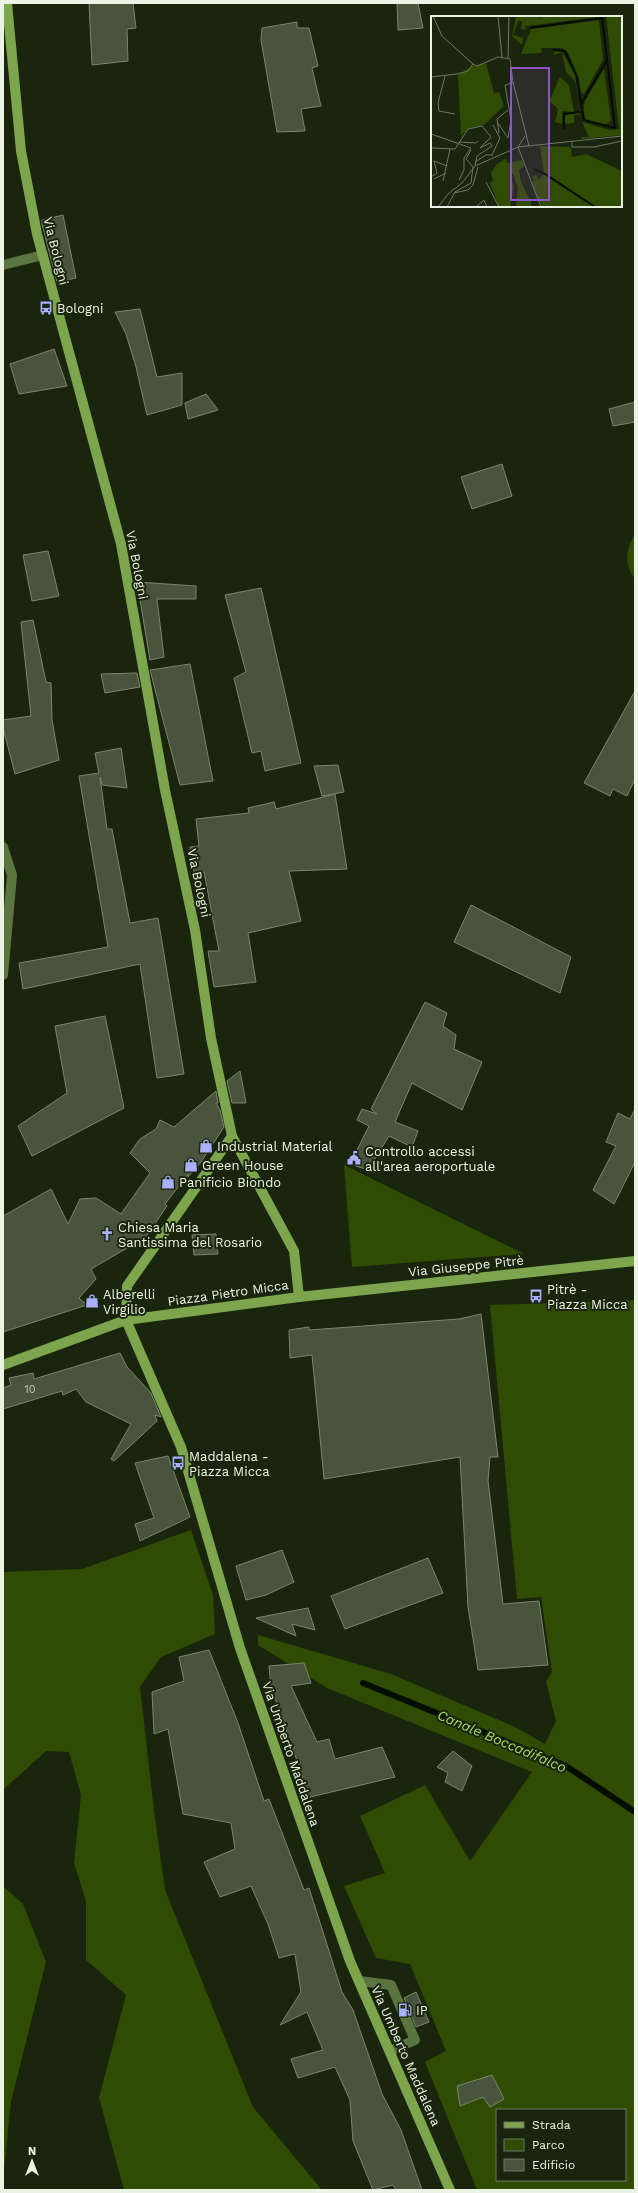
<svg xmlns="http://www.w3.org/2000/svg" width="638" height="2193" viewBox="0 0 638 2193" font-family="'Work Sans',sans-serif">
<rect width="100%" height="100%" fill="#1a250e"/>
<g fill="#2f4c02" fill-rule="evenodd">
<path d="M635,533v46c-12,-17 -9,-28 0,-46z"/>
<path d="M344,1165l180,89 -172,13z"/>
<path d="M635,1300v890h-158l-52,-128 21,-11 -36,-87 -34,-6 -32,-72 41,-13 -25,-57 65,-31 45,76 62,-89 -205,-84 -69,-43v-10l133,39 124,53 30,17 11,-23 -10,-39 6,-10 -11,-75 -24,2 -27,-294zM497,2110h128v70h-128z"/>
<path d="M191,1530l22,65 2,39 -54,23 -21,30 14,124 11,79 88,217 69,83h-198l-25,-92 27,-103 -40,-35v-59l-12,-38 7,-68 -12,-43 -23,-1 -43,39v-218l79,-3z"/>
<path d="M3,1886l20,18 23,58 -35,140 -8,79z"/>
</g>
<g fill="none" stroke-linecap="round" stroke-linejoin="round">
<path stroke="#040d00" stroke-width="6" d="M363,1683l203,83 69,46"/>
</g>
<g fill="#48543c" stroke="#79876c">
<path d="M89,3h44l3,25 -9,1 1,32 -36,4z"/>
<path d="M397,3h21l5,25 -25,2z"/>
<path d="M297,22v6h12l9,38 -6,2 9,38 -20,3 4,22 -28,1 -16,-92 1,-12z"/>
<path d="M63,215l13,63 -19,4 -15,-58v-4z"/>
<path d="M140,309l17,68 25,-4v32l-35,10 -11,-48 -10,-33 -11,-22z"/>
<path d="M54,349l13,37 -48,8 -9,-30z"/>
<path d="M206,394l12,16 -30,9 -3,-16z"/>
<path d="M635,402v20l-22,4 -4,-17z"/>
<path d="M502,464l10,32 -40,13 -11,-32z"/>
<path d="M48,551l11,45 -27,5 -9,-46z"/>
<path d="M137,582l59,4v13h-39l7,58 -14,3z"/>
<path d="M261,588l40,175 -36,8 -4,-20 -9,2 -18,-75 12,-6 -21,-77z"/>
<path d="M33,620l13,62 5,1 1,37 7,40 -44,14 -12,-46v-8l28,-4 -10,-94z"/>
<path d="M190,664l23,117 -33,4 -30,-115z"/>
<path d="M137,673l3,14 -35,6 -4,-19z"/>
<path d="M635,691v88l-8,17 -14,-7 -3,7 -26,-13z"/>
<path d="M121,748l6,40 -25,-3 -2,-8 7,52h5l18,94 28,-5 26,156 -27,4 -17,-114 -117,25 -4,-26 89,-16 -29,-171 20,-3 -4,-20z"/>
<path d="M338,765l6,27 -22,4 -8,-30z"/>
<path d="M335,794l12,75 -58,2 12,50 -53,12 8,49 -42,5 -6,-36h11l-15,-79 -10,1 -4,-26 9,-1 -3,-27 53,-6 -1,-5 26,-6 2,7z"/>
<path d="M471,905l100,52 -11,36 -106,-51z"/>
<path d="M425,1002l22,11 -4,13 13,9 -2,14 28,13 -20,48 -50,-27 -17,39 23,9 -6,16 -23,-11 -21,34 -18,-6 19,-38 -12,-6 5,-11 15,5 -6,-5z"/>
<path d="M105,1016l19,92 -92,48 -14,-30 49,-33 -12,-67z"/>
<path d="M240,1071l6,32h-14l-5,-22z"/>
<path d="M216,1091l2,12h-2l4,7 4,17 -23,35 -13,15v-3l-23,30 2,2 -21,31 -55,32 5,10 -17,19 8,7 -84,27v-116l48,-27 17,35 12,-25 16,-1 25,16 29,-41 -20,-20 10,-14 16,-10 4,-9 14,7z"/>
<path d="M635,1109v53l-21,42 -21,-14 23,-44 -10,-4 12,-29 12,6z"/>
<path d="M216,1234l2,20 -24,1 -2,-20z"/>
<path d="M481,1314l17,143h-8l-2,24 15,123 36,-3 9,64 -70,5 -10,-63 -8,-150 -136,22 -12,-124 -22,3 -1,-28 20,-3v3l150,-11z"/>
<path d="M120,1353l7,14 24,26 10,24 -6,-2 2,6 -43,40 -3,-2 20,-35 -45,-22 -10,-13 -13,6 -1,-4 -59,18v-21l8,-3 -2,-7 24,-5 1,6z"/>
<path d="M168,1456l22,61 -50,24 -5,-17 19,-6 -19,-55z"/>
<path d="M282,1550l12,32 -28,13 -20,5 -10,-34z"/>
<path d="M428,1558l15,35 -98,36 -14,-33z"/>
<path d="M308,1608l7,22 -23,-6 4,12 -40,-18z"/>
<path d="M209,1650l29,73 26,78 5,-2 35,91 5,-2 33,104 11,18 29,84 19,36 21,60h-26l-3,-5 -20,5 -20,-49 -3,-41 -15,-33 -37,11 -7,-19 32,-9 -16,-38 -27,13 21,-33 -6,-38 -16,4 -11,-34 -17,-38 -31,11 -16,-35 31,-13 -4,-26 -48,-9 -15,-85 -14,5 -2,-42 32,-11 -5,-24z"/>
<path d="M304,1663l7,20 -20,3 26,56 12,-3 6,20 47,-12 13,30 -89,21 -4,-23 -27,-77 -3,1 -3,-33z"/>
<path d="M453,1751l19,15 -10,25 -17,-9 3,-9 -11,-6z"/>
<path d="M416,1992l13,30 -13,5 -12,-29z"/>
<path d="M492,2075l12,24 -14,8 -7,-10 -23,9 -3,-20z"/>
</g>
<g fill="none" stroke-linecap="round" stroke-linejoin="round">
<path stroke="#5b7540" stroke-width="10" d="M359,1981l32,4 24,55 -25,11"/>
<g stroke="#5b7540" stroke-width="10">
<path d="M3,265l40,-10"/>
<path d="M3,847l9,28 -9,100"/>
</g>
<g stroke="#7ca54d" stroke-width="10">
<path d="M7,3l14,148 16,83 84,310 44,246 30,140 16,108 21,98 62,115 5,46"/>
<path d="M232,1136l-105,150 -1,34 55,127 59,201 110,313 100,229"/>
<path d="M3,1365l123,-45 173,-23 336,-36"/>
</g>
</g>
<defs>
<g id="bus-bare" transform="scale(1.08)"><path d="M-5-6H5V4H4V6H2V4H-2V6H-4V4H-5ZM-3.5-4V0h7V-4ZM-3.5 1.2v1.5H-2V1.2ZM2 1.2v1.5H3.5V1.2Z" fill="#aab0fb" stroke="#1a250e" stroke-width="2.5" paint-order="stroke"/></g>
<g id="shop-bare" transform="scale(1.08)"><path d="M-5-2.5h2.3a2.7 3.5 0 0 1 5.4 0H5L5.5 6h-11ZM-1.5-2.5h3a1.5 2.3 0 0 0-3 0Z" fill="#aab0fb" stroke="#1a250e" stroke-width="2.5" paint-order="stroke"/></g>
<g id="civic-bare" transform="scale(1.08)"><path d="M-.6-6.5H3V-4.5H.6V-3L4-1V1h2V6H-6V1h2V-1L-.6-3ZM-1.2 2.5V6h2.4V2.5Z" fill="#aab0fb" stroke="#1a250e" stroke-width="2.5" paint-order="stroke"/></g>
<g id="church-bare" transform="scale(1.08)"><path d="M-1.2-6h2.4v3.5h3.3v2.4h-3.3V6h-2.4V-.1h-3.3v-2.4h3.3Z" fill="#aab0fb" stroke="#1a250e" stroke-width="2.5" paint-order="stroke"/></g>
<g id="fuel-bare" transform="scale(1.08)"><path d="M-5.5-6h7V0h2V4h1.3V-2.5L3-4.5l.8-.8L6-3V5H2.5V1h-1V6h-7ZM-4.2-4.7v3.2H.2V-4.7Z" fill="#aab0fb" stroke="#1a250e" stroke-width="2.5" paint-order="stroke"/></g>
</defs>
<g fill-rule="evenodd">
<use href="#bus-bare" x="46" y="308"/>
<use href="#shop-bare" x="206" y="1146"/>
<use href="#civic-bare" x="354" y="1158"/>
<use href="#shop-bare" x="191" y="1165"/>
<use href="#shop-bare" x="168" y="1182"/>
<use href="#church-bare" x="107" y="1234"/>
<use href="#bus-bare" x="536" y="1296"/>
<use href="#shop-bare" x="92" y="1301"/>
<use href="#bus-bare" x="178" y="1463"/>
<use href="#fuel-bare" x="405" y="2010"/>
</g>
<g text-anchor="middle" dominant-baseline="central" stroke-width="4" stroke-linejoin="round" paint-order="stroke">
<g font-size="11" fill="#c2cbba">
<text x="30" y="1389">10</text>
</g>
<g font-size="13" fill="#ebf3e4" stroke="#1a250e">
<text transform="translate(56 251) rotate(76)">Via Bologni</text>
<text transform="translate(137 565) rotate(79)">Via Bologni</text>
<text transform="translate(199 883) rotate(78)">Via Bologni</text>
<text transform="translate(466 1266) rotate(-6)">Via Giuseppe Pitrè</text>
<text transform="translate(228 1293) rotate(-8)">Piazza Pietro Micca</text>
<text transform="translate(291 1754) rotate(71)">Via Umberto Maddalena</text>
<text transform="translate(406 2056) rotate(66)">Via Umberto Maddalena</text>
</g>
<g font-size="13" fill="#ebf3e4" stroke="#1a250e" text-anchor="start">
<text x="57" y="308">Bologni</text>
<text x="217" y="1146">Industrial Material</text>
<text x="365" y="1151">Controllo accessi<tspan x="365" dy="15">all'area aeroportuale</tspan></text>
<text x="202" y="1165">Green House</text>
<text x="179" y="1182">Panificio Biondo</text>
<text x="118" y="1227">Chiesa Maria<tspan x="118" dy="15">Santissima del Rosario</tspan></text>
<text x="547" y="1289">Pitrè -<tspan x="547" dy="15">Piazza Micca</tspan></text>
<text x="103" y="1294">Alberelli<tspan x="103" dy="15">Virgilio</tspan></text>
<text x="189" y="1456">Maddalena -<tspan x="189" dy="15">Piazza Micca</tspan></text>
<text x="416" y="2010">IP</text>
</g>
<g font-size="14" font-style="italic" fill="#a5db68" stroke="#1a250e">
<text transform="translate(502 1741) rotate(23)">Canale Boccadifalco</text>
</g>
</g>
<g transform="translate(431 16)">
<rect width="191" height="191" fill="#1a250e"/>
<path d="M85,0h24v4l2,-4 56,1 -72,9 -1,4 -4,-1 1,-8h-4l-5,14 10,3 -1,7 -10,-9zM175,0h16v119l-41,4v-2h8l-7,-15 28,8 9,-1zM168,4l4,40 -19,34 -3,-2 -2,-14 -11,-25 -5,-5h-22l1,5 -21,1 10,-25zM130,34l16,28 2,19 -4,-16 -9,-9 -4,-20 -8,3v-5zM55,47l8,30 5,-1 5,14 -20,19 -16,3 -7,8 -3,-61 14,-9zM173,53l7,51 -5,5 -20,-5 -3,-8 2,-11zM129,61l9,8 5,27 -12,-1v13l-7,-2 3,-13 -9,-8zM148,96l1,7 -1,-4h-5v8l-10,1v-9zM109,130l29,1 2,1 1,9 14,-3 36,17v36h-80l-11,-25 3,-1 -2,-4 4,-2 3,5 4,-5 -17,-8 18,6zM75,142l1,5 15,-3 2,6 -5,4 2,12 10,20v5h-15l2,-19 -5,-15 -3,4 4,9 -4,21h-11l-9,-24 3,-3 -2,-7 5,-8z" fill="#2f4c02"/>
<path fill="none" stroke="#040d00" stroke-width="2" d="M171,0l13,113M99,12l72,-10M122,34l12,1 11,24 8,45 31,8M150,88l26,-44M133,113v-15l16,-2M102,153l12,5 50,33"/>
<path fill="none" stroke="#6e7764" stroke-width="1" d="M2,0l9,20 31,28 4,2 21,-9 12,2 3,23 16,64M67,0l4,41M77,42l1,-42M14,60l-7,27 1,8 16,3M0,61l26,-3 11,-3 5,-7M67,107l10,15 3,-18 -6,-35 8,-2M68,117l-2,-14 11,-9M0,118l40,14 -7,10v12l-5,10M141,125v6h22l28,-6M28,126l17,1 2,-2M87,131l23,60M87,131l7,-11M0,132l24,1 13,-20 14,-3 9,11 -11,11 10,-5 2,3 -15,10 -2,10M61,139l8,-17 -7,-13M44,146l11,-7h7M44,150l43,-19 104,-11M0,161l6,-4 -3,-12 13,5M3,163l12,-6M12,165l7,-32M55,166l13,25M23,177l14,-3 5,-5 5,-18M7,191l11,-14 13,-10 13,-17M16,191l8,-15 16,-9 2,-16 -7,-8 5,-9M45,191l8,-7 3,7"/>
<path fill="#9154c6" fill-opacity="0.15" stroke="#9154c6" stroke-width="2" d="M80,52h38v132h-38z"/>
<rect width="191" height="191" fill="none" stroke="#ebf3e4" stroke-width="2"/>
</g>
<rect width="638" height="2193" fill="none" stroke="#ebf3e4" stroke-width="8"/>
<rect x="496" y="2109" width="130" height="72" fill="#1a250e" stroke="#6e7764"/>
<rect x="504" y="2122" width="20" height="6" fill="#7ca54d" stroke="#6e7764"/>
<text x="532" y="2129" font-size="12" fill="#ebf3e4">Strada</text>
<rect x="504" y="2139" width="20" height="12" fill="#2f4c02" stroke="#6e7764"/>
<text x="532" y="2149" font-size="12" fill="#ebf3e4">Parco</text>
<rect x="504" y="2159" width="20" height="12" fill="#48543c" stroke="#6e7764"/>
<text x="532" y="2169" font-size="12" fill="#ebf3e4">Edificio</text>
<g transform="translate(32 2161)" stroke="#1a250e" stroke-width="3" paint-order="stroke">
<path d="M0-3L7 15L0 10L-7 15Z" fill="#ebf3e4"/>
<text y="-6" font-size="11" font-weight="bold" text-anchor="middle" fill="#ebf3e4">N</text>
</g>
</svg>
